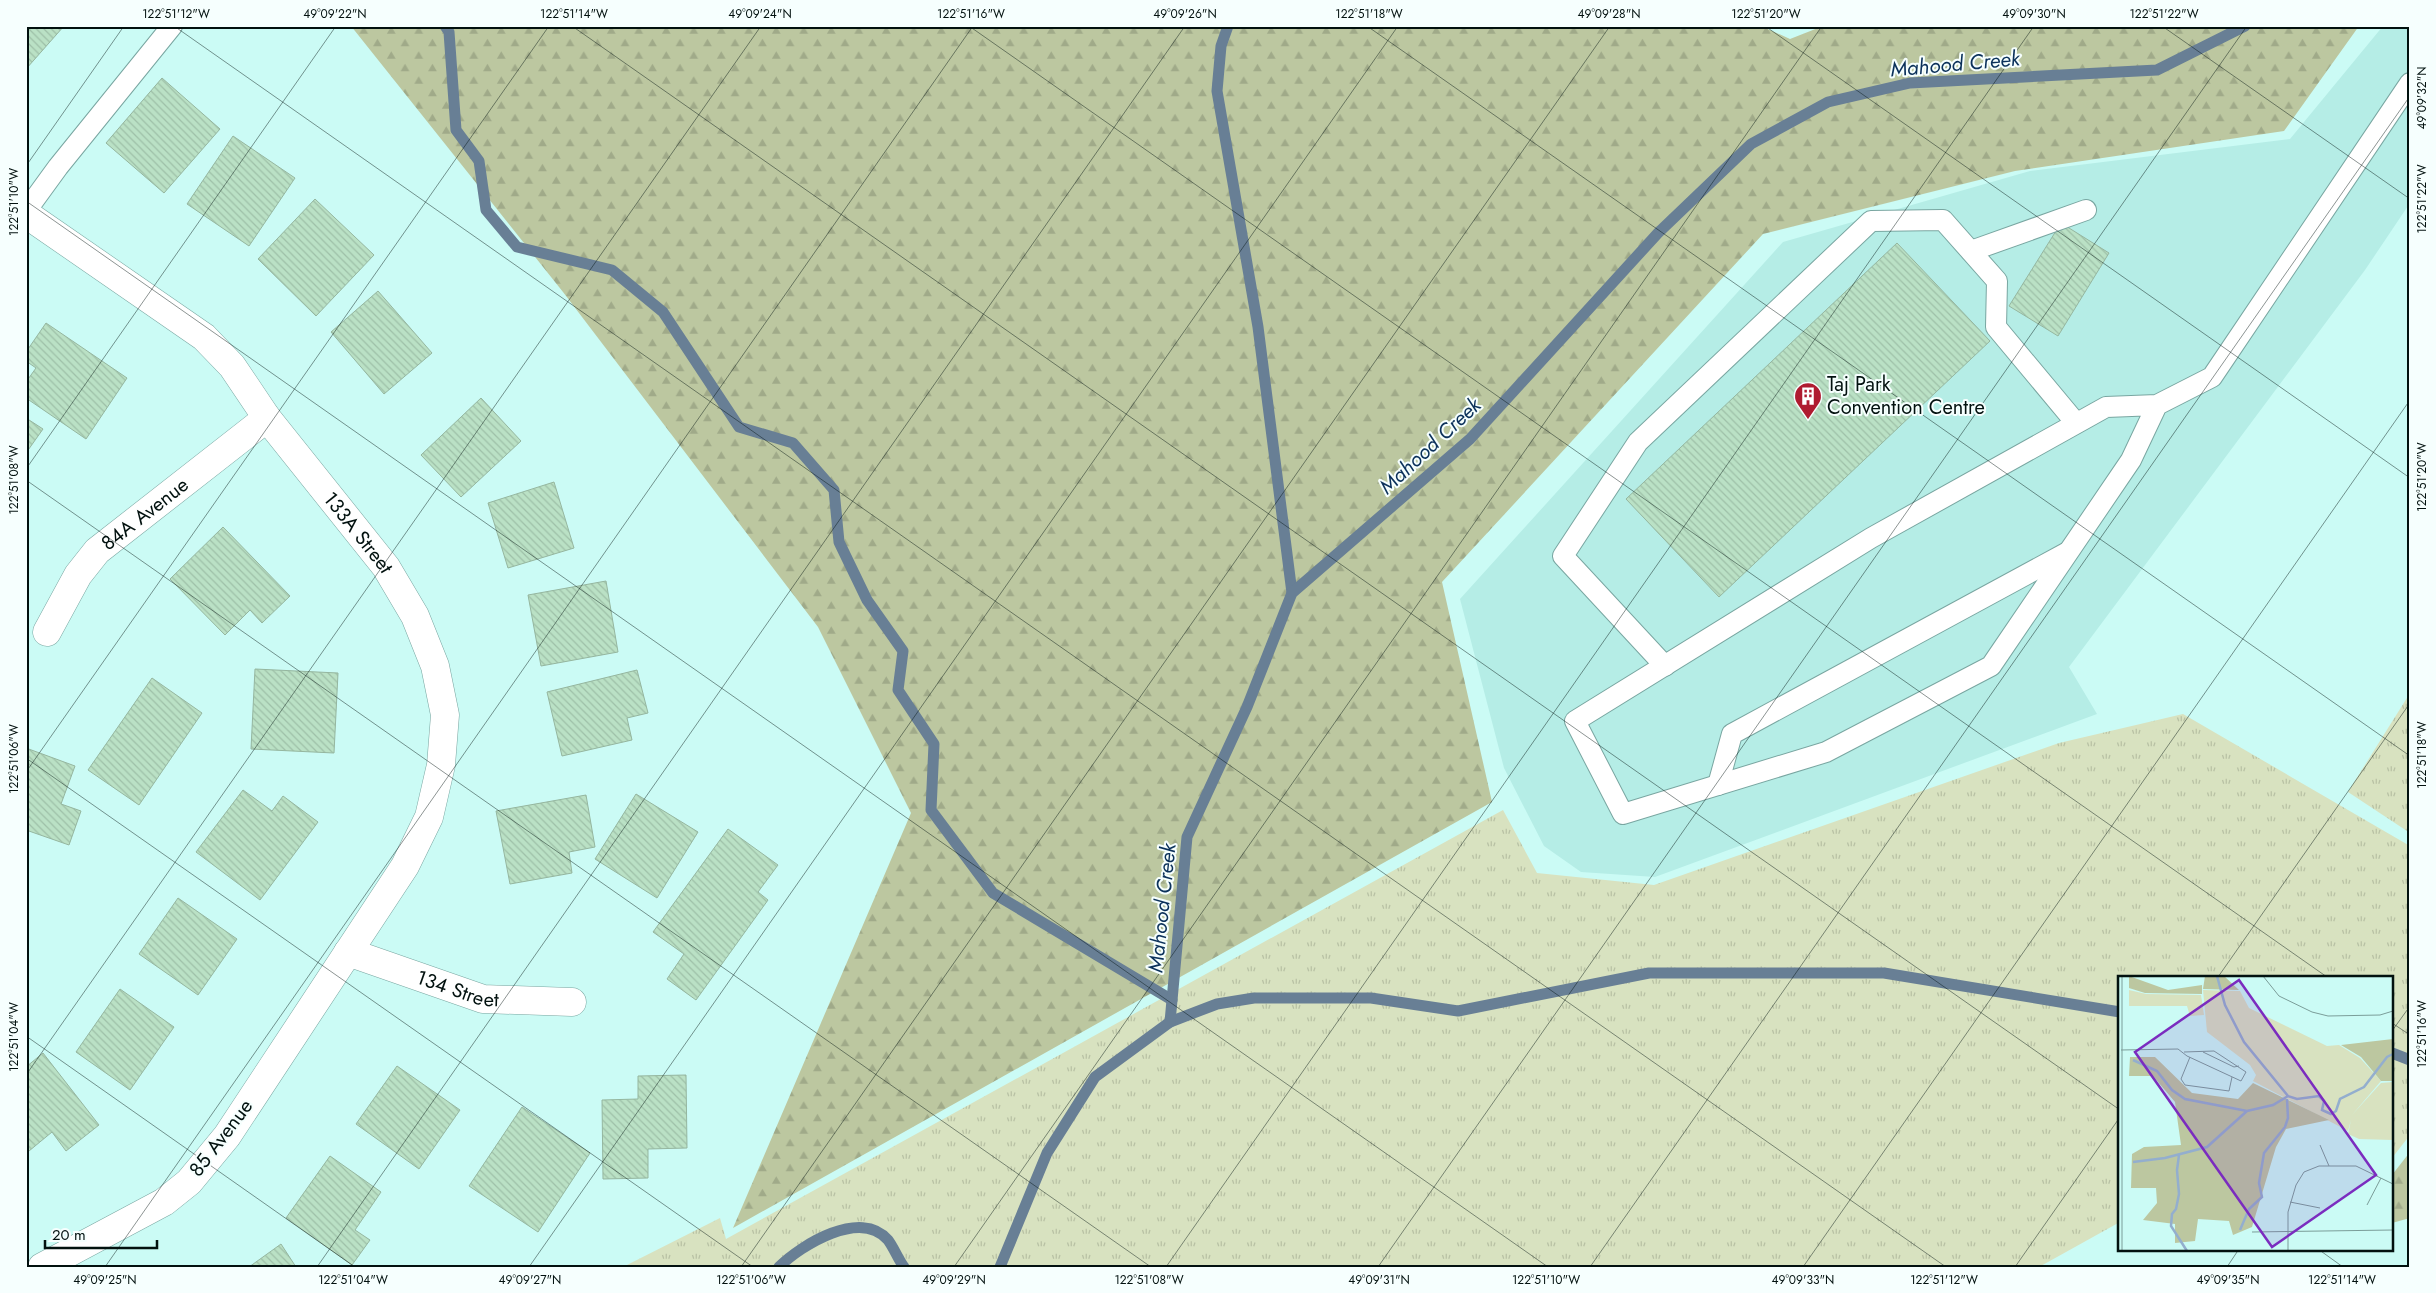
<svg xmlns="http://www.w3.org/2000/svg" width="2436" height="1293" viewBox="0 0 2436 1293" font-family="Jost,sans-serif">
<defs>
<pattern id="grass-tufts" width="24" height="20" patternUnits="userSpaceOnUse" patternTransform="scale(1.25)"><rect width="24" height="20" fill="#d8e2c0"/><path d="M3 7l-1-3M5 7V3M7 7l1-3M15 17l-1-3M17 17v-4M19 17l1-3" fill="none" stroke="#b8c1a4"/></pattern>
<pattern id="forest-firs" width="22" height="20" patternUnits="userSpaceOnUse" patternTransform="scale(1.25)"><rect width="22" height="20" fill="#bcc7a0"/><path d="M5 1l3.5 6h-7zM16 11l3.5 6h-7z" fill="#a0aa89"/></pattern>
<pattern id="building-back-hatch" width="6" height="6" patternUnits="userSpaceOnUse" patternTransform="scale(1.25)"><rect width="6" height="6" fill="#bae1c5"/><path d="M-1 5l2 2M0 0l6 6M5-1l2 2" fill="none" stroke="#9ec0a8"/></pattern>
</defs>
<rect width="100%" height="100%" fill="#cbfbf5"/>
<path fill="#b5ede6" d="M2383,26h27v177l-45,67 -296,397 28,47 -442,163 -74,-5 -37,-26 -40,-78 -44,-169 323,-357 247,-71 260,-32z"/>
<g fill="url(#grass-tufts)">
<path d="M2410,693v140l-62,-41z"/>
<path d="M2183,714l227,132v289l-18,23v-181h-272v245l-81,45h-1416l97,-49 6,21 777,-429 34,63 117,12 405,-142z"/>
</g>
<g fill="url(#forest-firs)">
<path d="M351,26h1410l29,13 33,-13h536l-75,105 -269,40 -252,63 -321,348 50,220 -759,426 178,-415 -93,-186 -255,-335z"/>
<path d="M2410,1152v66l-18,5v-48z"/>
</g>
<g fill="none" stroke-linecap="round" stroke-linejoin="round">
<g stroke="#687f95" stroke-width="11">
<path d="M445,26l4,6 7,98 23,31 7,49 31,37 95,23 51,42 76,115 54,16 41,47 5,52 28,58 36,51 -5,39 36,54 -3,66 62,83 179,107"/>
<path d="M1228,26l-7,20 -4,45 41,236 34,266"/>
<path d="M1170,1022l47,-18 37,-6h117l87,13 191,-38h235l236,39"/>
<path d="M2392,1053l18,7"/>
<path d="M779,1267c22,-22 82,-59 109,-27 6,8 10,19 16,27"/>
<path d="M1000,1267l47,-114 48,-76 75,-55 17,-185 60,-130 45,-114 178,-154 188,-206 93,-89 77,-42 82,-19 247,-13 88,-44"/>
</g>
</g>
<g fill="url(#building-back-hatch)" stroke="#95b69f">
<path d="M26,26h38l-38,43z"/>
<path d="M162,78l58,51 -56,64 -58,-50z"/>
<path d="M233,136l62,42 -46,68 -62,-42z"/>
<path d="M315,199l59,56 -58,61 -58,-57z"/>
<path d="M2061,223l48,30 -51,83 -49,-30z"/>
<path d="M1897,243l93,98 -271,256 -93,-98z"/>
<path d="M378,291l54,62 -48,41 -53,-62z"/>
<path d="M46,323l81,55 -41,61 -60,-41v-16l10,-14 -10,-7v-9z"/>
<path d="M481,398l40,43 -60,56 -40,-42z"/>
<path d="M26,418l17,11 -17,24z"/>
<path d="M554,482l20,66 -66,20 -20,-65z"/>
<path d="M223,527l67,69 -28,27 -12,-13 -25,25 -55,-56z"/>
<path d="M606,581l12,71 -77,14 -13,-71z"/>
<path d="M255,669l83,4 -4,80 -83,-4z"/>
<path d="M637,670l11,43 -21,5 5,22 -70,16 -15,-64z"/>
<path d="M152,678l50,35 -63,92 -51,-35z"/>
<path d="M26,748l49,18 -14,38 20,7 -12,34 -43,-15z"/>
<path d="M243,790l29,21 11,-15 35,26 -58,78 -64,-48z"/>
<path d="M636,794l62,38 -41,66 -62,-39z"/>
<path d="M586,795l9,52 -26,5 3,21 -62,11 -14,-73z"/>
<path d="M728,829l50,36 -20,27 10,8 -72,100 -29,-21 17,-25 -31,-22z"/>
<path d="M178,898l59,41 -39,56 -59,-41z"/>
<path d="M120,989l54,38 -44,63 -54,-38z"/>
<path d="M43,1053l56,72 -33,26 -14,-19 -23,19 -3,-3v-81z"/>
<path d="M397,1066l63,44 -41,59 -63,-45z"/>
<path d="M686,1075l1,73 -39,1v29l-45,1 -1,-79 36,-1v-23z"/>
<path d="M522,1107l68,46 -52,79 -69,-46z"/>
<path d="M330,1156l51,36 -26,38 15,10 -18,25 -66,-47z"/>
<path d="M281,1244l15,23h-47z"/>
</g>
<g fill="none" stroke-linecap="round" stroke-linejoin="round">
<g stroke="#79a6a1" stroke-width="22">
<g id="service">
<path d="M26,211l32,-44 114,-141"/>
<path d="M1971,251l115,-41"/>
<path d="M2157,405l-26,55 -140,206 -165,86 -203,62 -48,-93 296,-183 235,-131 51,-2 55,-28 198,-294"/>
<path d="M1665,666l-102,-110 75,-114 233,-221 72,-1 54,61 -1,46 80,96"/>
<path d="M1718,785l14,-51 334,-181"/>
</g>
</g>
<g stroke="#79a6a1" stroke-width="29">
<g id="minor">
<path id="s1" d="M26,214l178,123 28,29 35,52 119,149 29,49 20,50 10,49 -4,50 -12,52 -24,49 -178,270 -38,46 -25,20 -122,65"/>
<path id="s2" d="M47,632l31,-57 19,-24 170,-133"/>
<path id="s3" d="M348,952l135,47 89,3"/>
</g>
</g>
<use href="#service" stroke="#fff" stroke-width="20"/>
<use href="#minor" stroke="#fff" stroke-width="28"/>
</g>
<path fill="none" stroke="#02110f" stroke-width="1" stroke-opacity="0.45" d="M174,26l1772,1241M572,26l1548,1084M969,26l1358,951M1367,26l1043,730M1765,26l645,452M2162,26l248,173M26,166l98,-140M26,201l1522,1066M26,469l310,-443M26,480l1125,787M26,758l727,509M26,772l523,-746M2218,977l192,-274M2392,1023l18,12M2392,1031l18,-25M26,1036l329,231M26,1075l735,-1049M2318,1249l25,18M105,1267l868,-1241M317,1267l868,-1241M529,1267l869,-1241M741,1267l869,-1241M954,1267l868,-1241M1166,1267l868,-1241M1378,1267l869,-1241M1590,1267l820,-1171M1803,1267l607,-867M2015,1267l105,-150M2227,1267l12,-18"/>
<defs>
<g id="building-pin" transform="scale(1.4375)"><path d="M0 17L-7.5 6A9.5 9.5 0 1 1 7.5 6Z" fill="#af1b30" stroke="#f6fffe"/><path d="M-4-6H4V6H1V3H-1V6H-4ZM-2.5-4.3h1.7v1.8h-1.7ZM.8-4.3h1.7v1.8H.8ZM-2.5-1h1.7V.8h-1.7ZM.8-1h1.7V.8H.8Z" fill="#fff"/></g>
</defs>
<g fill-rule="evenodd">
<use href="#building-pin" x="1808" y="396"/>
</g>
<g text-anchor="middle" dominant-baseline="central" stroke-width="4" stroke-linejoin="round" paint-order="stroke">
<g font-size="20" fill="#02110f" stroke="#f6fffe" text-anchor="start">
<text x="1827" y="384">Taj Park<tspan x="1827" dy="23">Convention Centre</tspan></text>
</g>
<g font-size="20" fill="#02110f" stroke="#f6fffe">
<text stroke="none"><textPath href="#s2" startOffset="156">84A Avenue</textPath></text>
<text stroke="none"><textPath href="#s1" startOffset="466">133A Street</textPath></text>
<text stroke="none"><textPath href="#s3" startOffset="116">134 Street</textPath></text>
<text transform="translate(221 1138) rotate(-53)">85 Avenue</text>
</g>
<g font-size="21" font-style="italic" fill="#0b315a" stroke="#f6fffe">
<text transform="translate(1955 64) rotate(-5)">Mahood Creek</text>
<text transform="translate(1430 446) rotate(-43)">Mahood Creek</text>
<text transform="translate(1162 908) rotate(-84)">Mahood Creek</text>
</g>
</g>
<g transform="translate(2118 976)">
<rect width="275" height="275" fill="#cbfbf5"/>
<path d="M11,14l17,4 55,1 3,20 -14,1 -3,-10h-58zM85,14l37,1 9,17 78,38 12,-1 21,13 21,23 -29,34 29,-32 12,-1v58l-34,-1 -11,-5 3,-14 -3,11 -95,-50 3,-6 -6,-10 -43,-33z" fill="#d8e2c0"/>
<path d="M11,0l39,14 34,-5v9l-57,-1 -16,-5zM87,0h19l15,14 -36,-1zM275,63v42h-12l-20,-24 -20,-12zM12,81h25l37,36 46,6 15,-16 76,37 -43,9 -10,18 -24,80 -19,8 -4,-14 -31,-2 -3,22 -20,2v-19l-32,-4 14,-17 -1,-15h-25l1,-34 12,-7 37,-2 -6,-43 -22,-26h-24z" fill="#bcc7a0"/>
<path fill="none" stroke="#93aece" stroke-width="2.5" d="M99,0l8,29 19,37 44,54M15,84l24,11 15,19 13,9 62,12 26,-6 15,-9 9,3 22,-3 5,5 -2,9 9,4 5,-3 4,-12 24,-12 23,-30 6,-3M61,179l-2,15 2,24 -3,15 -4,5 -1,12 16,25M15,186l32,-4 42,-11 40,-36M122,254l9,-21 13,-12 -3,-14 5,-30 21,-26 3,-9 -1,-19"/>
<path fill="none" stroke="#7b9d99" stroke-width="1" d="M4,0v275M145,0l16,20 33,16 16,4 52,-1 13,-4M3,74l57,-1 9,7 54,25 5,-9 -32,-21 -30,1M85,76l31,15 5,-1M72,81l-9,22 4,6 44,6 3,-14M202,169l9,21M172,226l30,6M249,229l14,-27M134,256l141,-2M170,275v-39l8,-27 8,-13 15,-6h37l37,18"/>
<path fill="#7b2cbf" fill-opacity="0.15" stroke="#7b2cbf" stroke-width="2.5" d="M121,4l137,195 -104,72 -137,-195z"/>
<rect width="275" height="275" fill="none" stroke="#02110f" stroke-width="2.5"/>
</g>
<rect width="2436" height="1293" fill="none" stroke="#f6fffe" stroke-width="55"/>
<path d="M45 1240v8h112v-8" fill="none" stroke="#02110f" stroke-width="2.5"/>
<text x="52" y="1240" font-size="15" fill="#02110f" stroke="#f6fffe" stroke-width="4" paint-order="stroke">20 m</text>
<rect x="28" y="28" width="2380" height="1238" fill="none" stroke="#02110f" stroke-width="2"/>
<g font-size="12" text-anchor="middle" fill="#02110f">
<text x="176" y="18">122°51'12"W</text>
<text x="335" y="18">49°09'22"N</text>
<text x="574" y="18">122°51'14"W</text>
<text x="760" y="18">49°09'24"N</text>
<text x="971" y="18">122°51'16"W</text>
<text x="1185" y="18">49°09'26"N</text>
<text x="1369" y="18">122°51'18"W</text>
<text x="1609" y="18">49°09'28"N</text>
<text x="1766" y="18">122°51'20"W</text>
<text x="2034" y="18">49°09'30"N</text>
<text x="2164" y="18">122°51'22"W</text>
<text transform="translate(2422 98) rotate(-90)" y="4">49°09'32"N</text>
<text transform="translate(2422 199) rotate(-90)" y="4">122°51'22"W</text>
<text transform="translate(14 202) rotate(-90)" y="4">122°51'10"W</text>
<text transform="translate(2422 477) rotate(-90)" y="4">122°51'20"W</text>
<text transform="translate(14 480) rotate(-90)" y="4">122°51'08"W</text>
<text transform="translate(2422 755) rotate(-90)" y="4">122°51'18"W</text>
<text transform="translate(14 759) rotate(-90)" y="4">122°51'06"W</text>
<text transform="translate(2422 1034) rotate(-90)" y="4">122°51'16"W</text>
<text transform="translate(14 1037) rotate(-90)" y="4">122°51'04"W</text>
<text x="105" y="1284">49°09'25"N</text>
<text x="353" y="1284">122°51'04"W</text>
<text x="530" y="1284">49°09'27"N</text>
<text x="751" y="1284">122°51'06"W</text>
<text x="954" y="1284">49°09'29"N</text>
<text x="1149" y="1284">122°51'08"W</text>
<text x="1379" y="1284">49°09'31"N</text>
<text x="1546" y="1284">122°51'10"W</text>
<text x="1803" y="1284">49°09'33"N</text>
<text x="1944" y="1284">122°51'12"W</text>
<text x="2228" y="1284">49°09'35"N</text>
<text x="2342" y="1284">122°51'14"W</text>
</g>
</svg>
